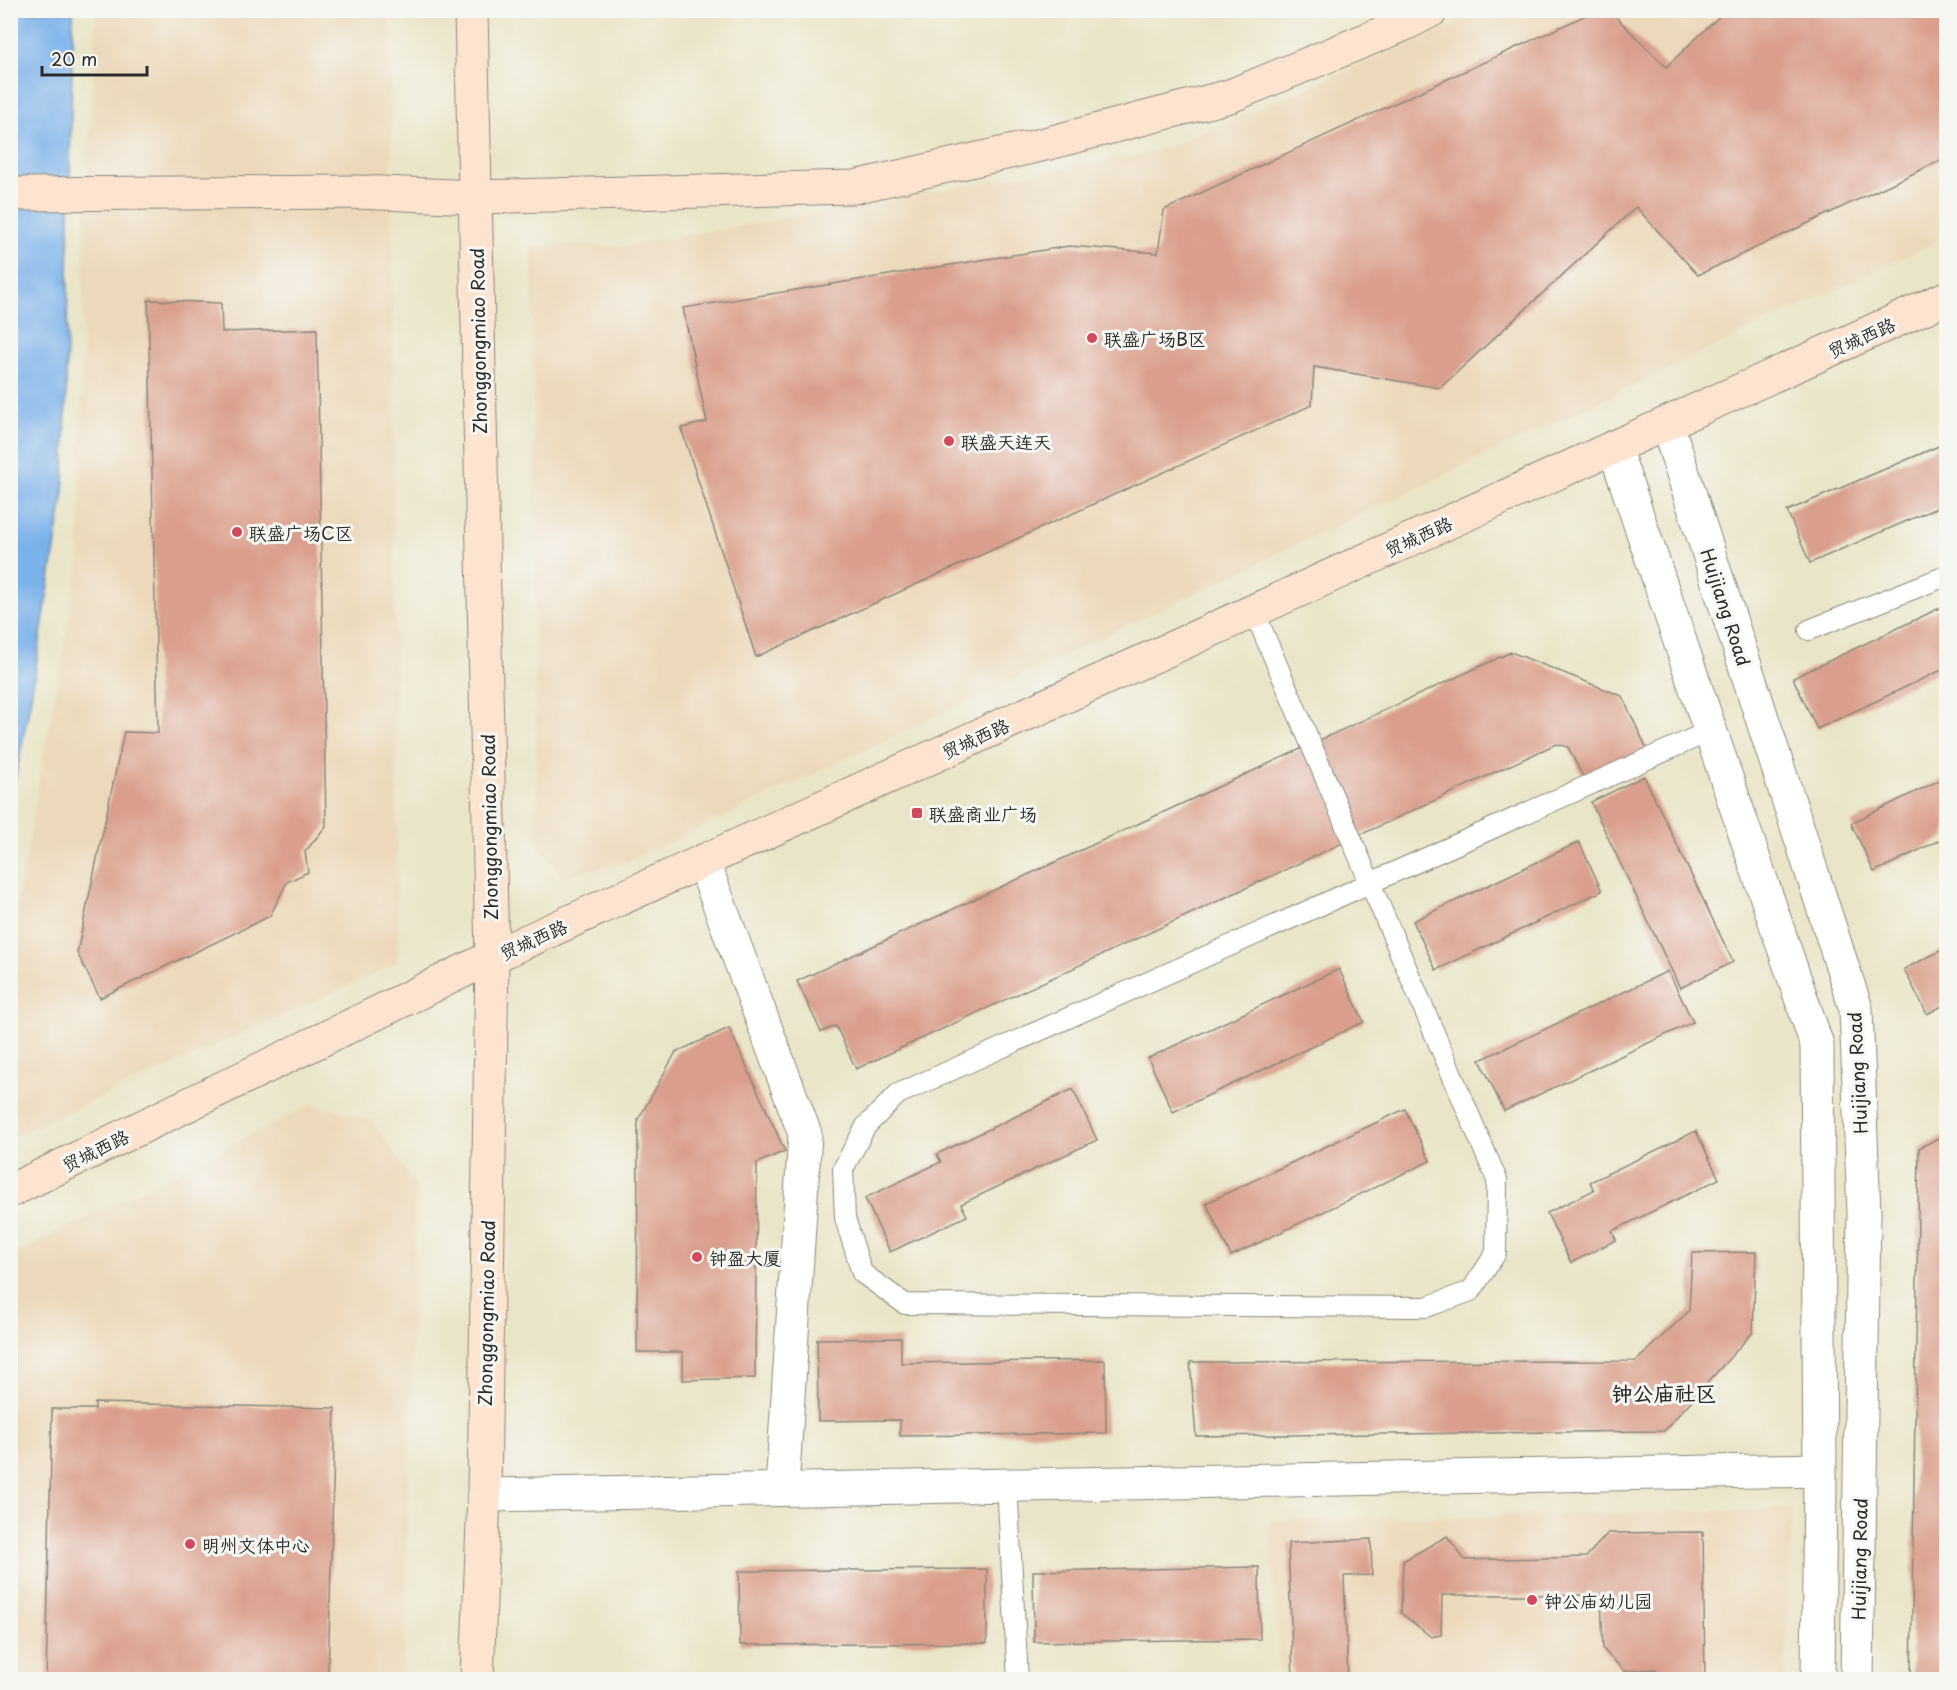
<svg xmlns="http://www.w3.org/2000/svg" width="1957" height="1690" viewBox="0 0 1957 1690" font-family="'Playpen Sans','LXGW WenKai TC',sans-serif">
<rect width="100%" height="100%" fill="#f6f6f2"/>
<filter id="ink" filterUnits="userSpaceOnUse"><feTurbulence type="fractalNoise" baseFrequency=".0167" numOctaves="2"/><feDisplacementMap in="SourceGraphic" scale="12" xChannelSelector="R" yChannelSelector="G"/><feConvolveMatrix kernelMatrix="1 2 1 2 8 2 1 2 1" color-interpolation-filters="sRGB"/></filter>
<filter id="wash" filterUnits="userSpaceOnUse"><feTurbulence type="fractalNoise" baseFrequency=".008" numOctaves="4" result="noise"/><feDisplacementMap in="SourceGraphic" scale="24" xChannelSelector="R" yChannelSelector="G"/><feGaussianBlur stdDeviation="1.35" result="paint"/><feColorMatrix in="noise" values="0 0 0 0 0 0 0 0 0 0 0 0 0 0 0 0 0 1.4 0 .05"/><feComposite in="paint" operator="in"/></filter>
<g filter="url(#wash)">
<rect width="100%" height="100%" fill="#eae5c8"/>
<g fill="#ecd8ba">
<path d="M96,11h294l8,952 -387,175v-202l68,-373 5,-326z"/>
<path d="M1482,11h464v226l-1318,625 -65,15 -26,-33 -5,-597 29,-2 65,1 530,-94 294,-125z"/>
<path d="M312,1104l60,16 44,66 -13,493 -392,1v-424z"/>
<path d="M1792,1509l-7,170h-505l-10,-158z"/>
</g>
<path fill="#7cb2ea" stroke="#546e8a" stroke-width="1.5" d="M11,11h62l-9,481 -34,210 -19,98z"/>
<g id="blocks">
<g fill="#da9f8c">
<path d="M1597,10h12l57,57 60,-57h220v148l-248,117 -62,-68 -196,181 -126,-21 -2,38 -556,252 -75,-229 26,-6 -24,-114 386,-62 89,7 6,-43z"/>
<path d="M148,300l73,3 1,29 95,-3 9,497 -21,26 3,20 -21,10 -17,34 -170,82 -23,-45 47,-221 34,1z"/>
<path d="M1946,443v61l-136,59 -23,-52z"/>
<path d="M1946,605v63l-129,61 -24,-51z"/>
<path d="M1511,652l111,44 26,55 -63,30 -17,-34 -12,-3 -700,325 -20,-43 -15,6 -24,-51z"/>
<path d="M1644,776l89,186 -53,26 -89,-186z"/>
<path d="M1946,777v60l-72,35 -23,-49z"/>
<path d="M1579,842l23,49 -166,79 -23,-49z"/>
<path d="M1946,948v56l-19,10 -23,-45z"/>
<path d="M1339,969l25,53 -191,90 -25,-54z"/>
<path d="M1668,971l25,51 -189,89 -24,-51z"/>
<path d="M729,1028l56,123 -28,12 -2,215 -72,2v-28h-46l1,-232 38,-68z"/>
<path d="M1073,1089l24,51 -136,64 6,12 -77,36 -25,-54 76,-36 -4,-8z"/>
<path d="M1405,1109l25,52 -199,95 -25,-53z"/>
<path d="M1696,1131l23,48 -107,52 4,9 -45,23 -24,-50 47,-23 -4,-8z"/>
<path d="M1946,1134v546h-35l8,-532z"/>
<path d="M1756,1252l-3,80 -89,99 -468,5 -6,-74 446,-1 53,-50 3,-58z"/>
<path d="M901,1338v25l204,-3 1,73 -206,3v-16l-82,1 -1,-82z"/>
<path d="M95,1403l240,5 -7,272h-282l6,-271h43z"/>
<path d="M1703,1532l2,148h-49v-11l-32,2 -21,-22 -2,-54h-159l-1,40 -10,2 -30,-24 2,-52 44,-25 18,24 121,-3 22,-24z"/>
<path d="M1371,1539l1,36 -28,1 4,104h-55l-5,-137z"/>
<path d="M1259,1567l1,72 -226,3 -1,-71z"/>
<path d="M987,1569v74l-247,2 -1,-74z"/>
</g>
</g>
</g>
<g filter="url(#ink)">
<use href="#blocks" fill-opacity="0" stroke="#8a887a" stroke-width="1.5"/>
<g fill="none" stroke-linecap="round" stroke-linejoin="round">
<g stroke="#8a887a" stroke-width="22">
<g id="lane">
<path d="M1254,611l243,569 -1,73 -25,38 -45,16 -521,-3 -43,-31 -17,-55 -2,-49 23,-43 32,-32c270,-122 540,-244 812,-363"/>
<path d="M1809,630l137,-54"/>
<path d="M1007,1485l11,195"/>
</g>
</g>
<g stroke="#8a887a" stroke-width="35">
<g id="street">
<path d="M1667,424l189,585 8,205 -7,466"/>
<path d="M1614,447l203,598 3,426 -2,209"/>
<path d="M703,861l102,273 -23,355"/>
<path d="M484,1495l1335,-25"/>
</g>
</g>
<g stroke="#8a887a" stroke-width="35">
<g id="secondary">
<path d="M471,10l21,947 -8,538 -7,185"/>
<path d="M10,194l348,-2 117,5 379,-10 191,-43 185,-48 175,-72 27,-14"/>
<path d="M10,1191l482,-234 1122,-510 332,-149"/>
</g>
</g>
<use href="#lane" stroke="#fff" stroke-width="20"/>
<use href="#street" stroke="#fff" stroke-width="33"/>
<use href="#secondary" stroke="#fde4d1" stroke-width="33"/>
</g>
</g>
<g fill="#d1495b" stroke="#f6f6f2" stroke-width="2">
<circle cx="1092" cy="338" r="6"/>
<circle cx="949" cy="441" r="6"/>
<circle cx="237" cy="532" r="6"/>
<rect x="911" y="807" width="12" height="12" rx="3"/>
<circle cx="697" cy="1257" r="6"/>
<circle cx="190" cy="1544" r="6"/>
<circle cx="1532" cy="1600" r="6"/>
</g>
<g text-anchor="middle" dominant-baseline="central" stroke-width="6" stroke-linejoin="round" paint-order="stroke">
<g font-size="18" fill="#2b2b2b" stroke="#f6f6f2">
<text transform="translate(1861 337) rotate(-24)">贸城西路</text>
<text transform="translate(478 341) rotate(-91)">Zhonggongmiao Road</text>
<text transform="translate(1418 536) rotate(-24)">贸城西路</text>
<text transform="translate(1726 607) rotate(72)">Huijiang Road</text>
<text transform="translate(975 738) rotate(-24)">贸城西路</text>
<text transform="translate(489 827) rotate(-91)">Zhonggongmiao Road</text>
<text transform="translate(533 939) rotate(-24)">贸城西路</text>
<text transform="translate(1857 1073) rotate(-93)">Huijiang Road</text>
<text transform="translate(95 1150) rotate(-26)">贸城西路</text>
<text transform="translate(486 1313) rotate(-89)">Zhonggongmiao Road</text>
<text transform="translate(1859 1559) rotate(-89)">Huijiang Road</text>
</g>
<g font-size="18" fill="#2b2b2b" stroke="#f6f6f2" text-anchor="start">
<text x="1104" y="338">联盛广场B区</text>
<text x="961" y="441">联盛天连天</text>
<text x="249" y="532">联盛广场C区</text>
<text x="929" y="813">联盛商业广场</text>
<text x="709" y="1257">钟盈大厦</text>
<text x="202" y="1544">明州文体中心</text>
<text x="1544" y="1600">钟公庙幼儿园</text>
</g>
<g font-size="21" font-weight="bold" fill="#2b2b2b" stroke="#f6f6f2">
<text x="1664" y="1392">钟公庙社区</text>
</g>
</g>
<rect width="1957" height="1690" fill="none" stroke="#f6f6f2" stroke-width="36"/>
<path d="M42 66v9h105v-9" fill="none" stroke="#2b2b2b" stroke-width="3"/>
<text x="51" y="66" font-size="18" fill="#2b2b2b" stroke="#f6f6f2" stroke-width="4.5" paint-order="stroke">20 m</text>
</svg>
